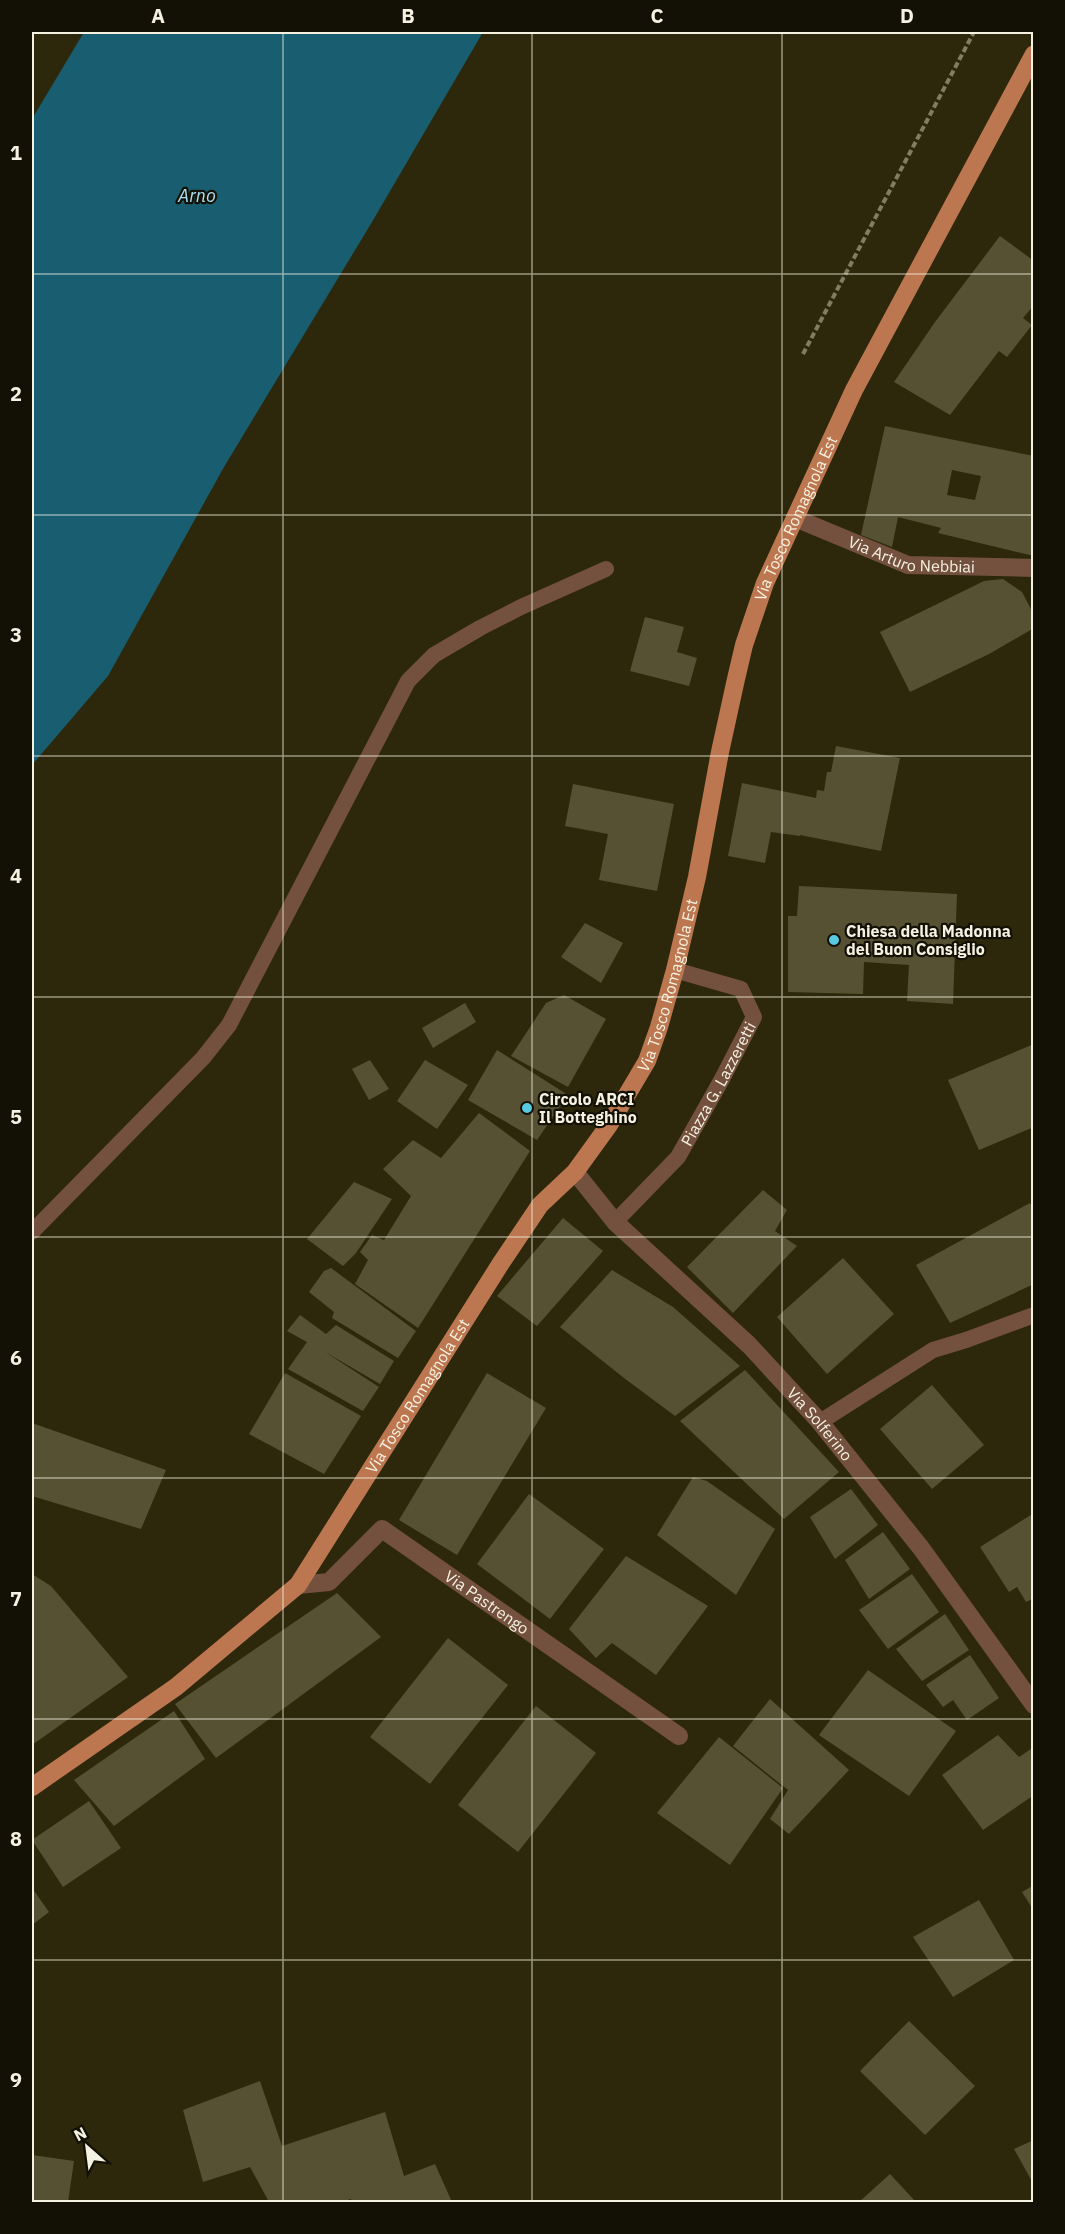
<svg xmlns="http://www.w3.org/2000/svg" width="1065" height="2234" viewBox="0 0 1065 2234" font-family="'IBM Plex Sans',sans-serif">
<rect width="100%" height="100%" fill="#2d280b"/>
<path fill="#185e70" d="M84,32h399l-111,190 -148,245 -116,209 -76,89v-646z"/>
<g fill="#575134" fill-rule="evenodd">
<path d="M1000,236l34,25v44l-11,13 9,7 -25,32 -8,-6 -49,64 -56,-33 41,-60z"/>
<path d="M885,426l149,30v100l-96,-23 3,-5 -43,-11 -6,30 -31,-12zM952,470l29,6 -6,24 -28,-5z"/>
<path d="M1003,579l19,13 12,23v13l-45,26 -79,38 -30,-60 104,-51z"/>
<path d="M645,617l39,10 -7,25 20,6 -8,28 -59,-15z"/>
<path d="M836,746l64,12 -19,93 -81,-16v1l-29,-4 -6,31 -37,-7 14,-73 74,15 1,-8 7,1 3,-19h4z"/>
<path d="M573,784l101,20 -17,87 -58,-11 9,-46 -43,-8z"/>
<path d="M799,886l158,8 -4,110 -46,-3 2,-36 -45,-3 -1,32 -75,-2v-76h9z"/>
<path d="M585,923l38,20 -22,40 -40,-26z"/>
<path d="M564,995l42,24 -38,68 -57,-31 35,-53z"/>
<path d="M465,1003l11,19 -43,26 -11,-20z"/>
<path d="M1034,1044v83l-55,23 -31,-70z"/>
<path d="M497,1050l71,45 -31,45 -69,-40z"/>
<path d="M370,1060l19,29 -20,11 -17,-31z"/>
<path d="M425,1060l43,25 -31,44 -40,-28z"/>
<path d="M479,1113l51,38 -112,177 -63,-44 13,-24 -8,-8 12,-17 12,5 27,-44 -28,-27 30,-29 28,18z"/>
<path d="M354,1182l38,17 -36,54 -13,13 -36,-27z"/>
<path d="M763,1190l24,20 -12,21 22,15 -64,67 -46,-46z"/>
<path d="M1030,1203l4,7v74l-84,39 -34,-58z"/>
<path d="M563,1218l40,33 -66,75 -40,-30z"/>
<path d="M843,1258l51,56 -67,60 -50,-57z"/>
<path d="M331,1268l85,63 -18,27 -66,-40 2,-6 -25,-20 15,-21z"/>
<path d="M612,1270l61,37 67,59 -65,50 -51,-38 -64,-51z"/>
<path d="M300,1315l26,19 10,-9 58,36 -14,23 -55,-32 54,35 -16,24 -75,-42 19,-27 -20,-11z"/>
<path d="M745,1370l94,102 -55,47 -104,-98z"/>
<path d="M285,1373l76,43 -37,58 -75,-40z"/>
<path d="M487,1373l59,35 -89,147 -58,-35z"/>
<path d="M932,1385l52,60 -52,44 -52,-60z"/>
<path d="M32,1423l134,47 -25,59 -109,-33z"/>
<path d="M693,1477l14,4 68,48 -39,66 -79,-60z"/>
<path d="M851,1489l27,36 -43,34 -25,-42z"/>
<path d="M529,1494l75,55 -54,70 -73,-55z"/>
<path d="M1034,1513v85l-8,4 -9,-15 -8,5 -29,-45z"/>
<path d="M883,1532l27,37 -41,30 -24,-39z"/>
<path d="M626,1556l82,50 -52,69 -44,-32 -16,15 -27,-29z"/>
<path d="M32,1574l19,12 77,91 -96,68z"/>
<path d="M912,1574l27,38 -51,37 -29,-39z"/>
<path d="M337,1593l44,44 -165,121 -41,-54z"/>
<path d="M945,1614l24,36 -47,31 -26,-32z"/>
<path d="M448,1638l60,47 -78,99 -60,-47z"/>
<path d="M970,1655l29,43 -32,22 -14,-20 -10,7 -17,-22z"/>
<path d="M868,1670l88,61 -47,65 -90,-61z"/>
<path d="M770,1699l79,71 -60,64 -19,-15 18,-29 -55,-44z"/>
<path d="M536,1706l60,47 -78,99 -60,-47z"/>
<path d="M174,1711l31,48 -91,67 -40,-46z"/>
<path d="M998,1735l21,22 15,-10v48l-51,35 -41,-55z"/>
<path d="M719,1737l64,51 -53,77 -73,-52z"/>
<path d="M89,1801l32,47 -58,39 -31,-47z"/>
<path d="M1034,1885v26l-12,-19z"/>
<path d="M32,1888l17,24 -17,13z"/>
<path d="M979,1900l35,60 -61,37 -40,-60z"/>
<path d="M909,2021l66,65 -50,49 -65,-64z"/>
<path d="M260,2081l22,65 103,-34 19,64 31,-12 17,38h-100l-1,-3 -11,3h-71l-19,-35 -47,15 -20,-72z"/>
<path d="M1034,2140v45l-20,-36z"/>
<path d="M32,2155l42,6 -6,41h-36z"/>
<path d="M890,2174l26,28h-57z"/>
</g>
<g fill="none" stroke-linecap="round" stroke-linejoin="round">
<path stroke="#817c64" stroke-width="4" stroke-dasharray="6 3" stroke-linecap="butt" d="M803,354l171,-322"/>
<g stroke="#73513e" stroke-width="16">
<path id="s1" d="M615,1222l63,-65 44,-78 32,-62 -13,-28 -66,-19"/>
<path d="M32,1232l171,-174 26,-33 179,-344 26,-26 46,-27 41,-21 85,-38"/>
<path d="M820,1422l113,-72 33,-10 68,-25"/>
</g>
<g stroke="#73513e" stroke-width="18">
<path id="s2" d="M795,518l113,47 126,3"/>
<path id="s3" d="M575,1172l40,50 134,123 71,77 101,126 113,157"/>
<path id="s4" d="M298,1585l31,-3 53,-53 297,207"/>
</g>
<path stroke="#bd7750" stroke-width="18" id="s5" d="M32,1787l144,-100 122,-102 203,-322 39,-58 35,-33 34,-47 38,-64 12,-34 16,-57 22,-93 23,-125 16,-73 8,-34 21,-62 89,-193 180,-336"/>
</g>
<path fill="none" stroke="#f6f2e2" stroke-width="1.5" stroke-opacity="0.55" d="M283,32v2170M532,32v2170M782,32v2170M32,274h1002M32,515h1002M32,756h1002M32,997h1002M32,1237h1002M32,1478h1002M32,1719h1002M32,1960h1002"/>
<g fill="#57c9e1" stroke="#131005" stroke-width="2">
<circle cx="834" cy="940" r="6"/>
<circle cx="527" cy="1108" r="6"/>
</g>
<g text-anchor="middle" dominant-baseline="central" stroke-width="4.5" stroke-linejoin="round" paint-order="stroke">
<g font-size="16" fill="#f6f2e2" stroke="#131005">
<text stroke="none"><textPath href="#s5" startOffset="1530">Via Tosco Romagnola Est</textPath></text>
<text stroke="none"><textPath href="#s2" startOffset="124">Via Arturo Nebbiai</textPath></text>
<text stroke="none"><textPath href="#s5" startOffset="1044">Via Tosco Romagnola Est</textPath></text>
<text stroke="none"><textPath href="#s1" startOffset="174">Piazza G. Lazzeretti</textPath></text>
<text stroke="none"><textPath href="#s5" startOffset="558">Via Tosco Romagnola Est</textPath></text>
<text stroke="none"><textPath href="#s3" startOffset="352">Via Solferino</textPath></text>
<text stroke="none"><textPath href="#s4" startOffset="234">Via Pastrengo</textPath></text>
</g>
<g font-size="16" font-weight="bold" fill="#f6f2e2" stroke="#131005" text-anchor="start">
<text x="846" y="931">Chiesa della Madonna<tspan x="846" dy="18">del Buon Consiglio</tspan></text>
<text x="539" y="1099">Circolo ARCI<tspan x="539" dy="18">Il Botteghino</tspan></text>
</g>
<g font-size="18" font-style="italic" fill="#aae0f2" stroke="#131005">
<text x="197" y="195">Arno</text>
</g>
</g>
<rect width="1065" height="2234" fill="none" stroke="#131005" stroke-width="66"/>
<g transform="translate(87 2147) rotate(332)" stroke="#131005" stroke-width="4.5" paint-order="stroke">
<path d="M0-4.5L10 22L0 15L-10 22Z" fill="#f6f2e2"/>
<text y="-9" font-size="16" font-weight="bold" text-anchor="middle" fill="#f6f2e2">N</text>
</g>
<rect x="33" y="33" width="999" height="2168" fill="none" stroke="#f6f2e2" stroke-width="2"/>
<g font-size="20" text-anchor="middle" font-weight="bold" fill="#f6f2e2">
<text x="158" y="23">A</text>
<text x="408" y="23">B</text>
<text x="657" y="23">C</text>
<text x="907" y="23">D</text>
<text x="16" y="160">1</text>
<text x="16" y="401">2</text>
<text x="16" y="642">3</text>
<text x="16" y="883">4</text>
<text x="16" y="1124">5</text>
<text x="16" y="1365">6</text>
<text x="16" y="1606">7</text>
<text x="16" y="1846">8</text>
<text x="16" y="2087">9</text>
</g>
</svg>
